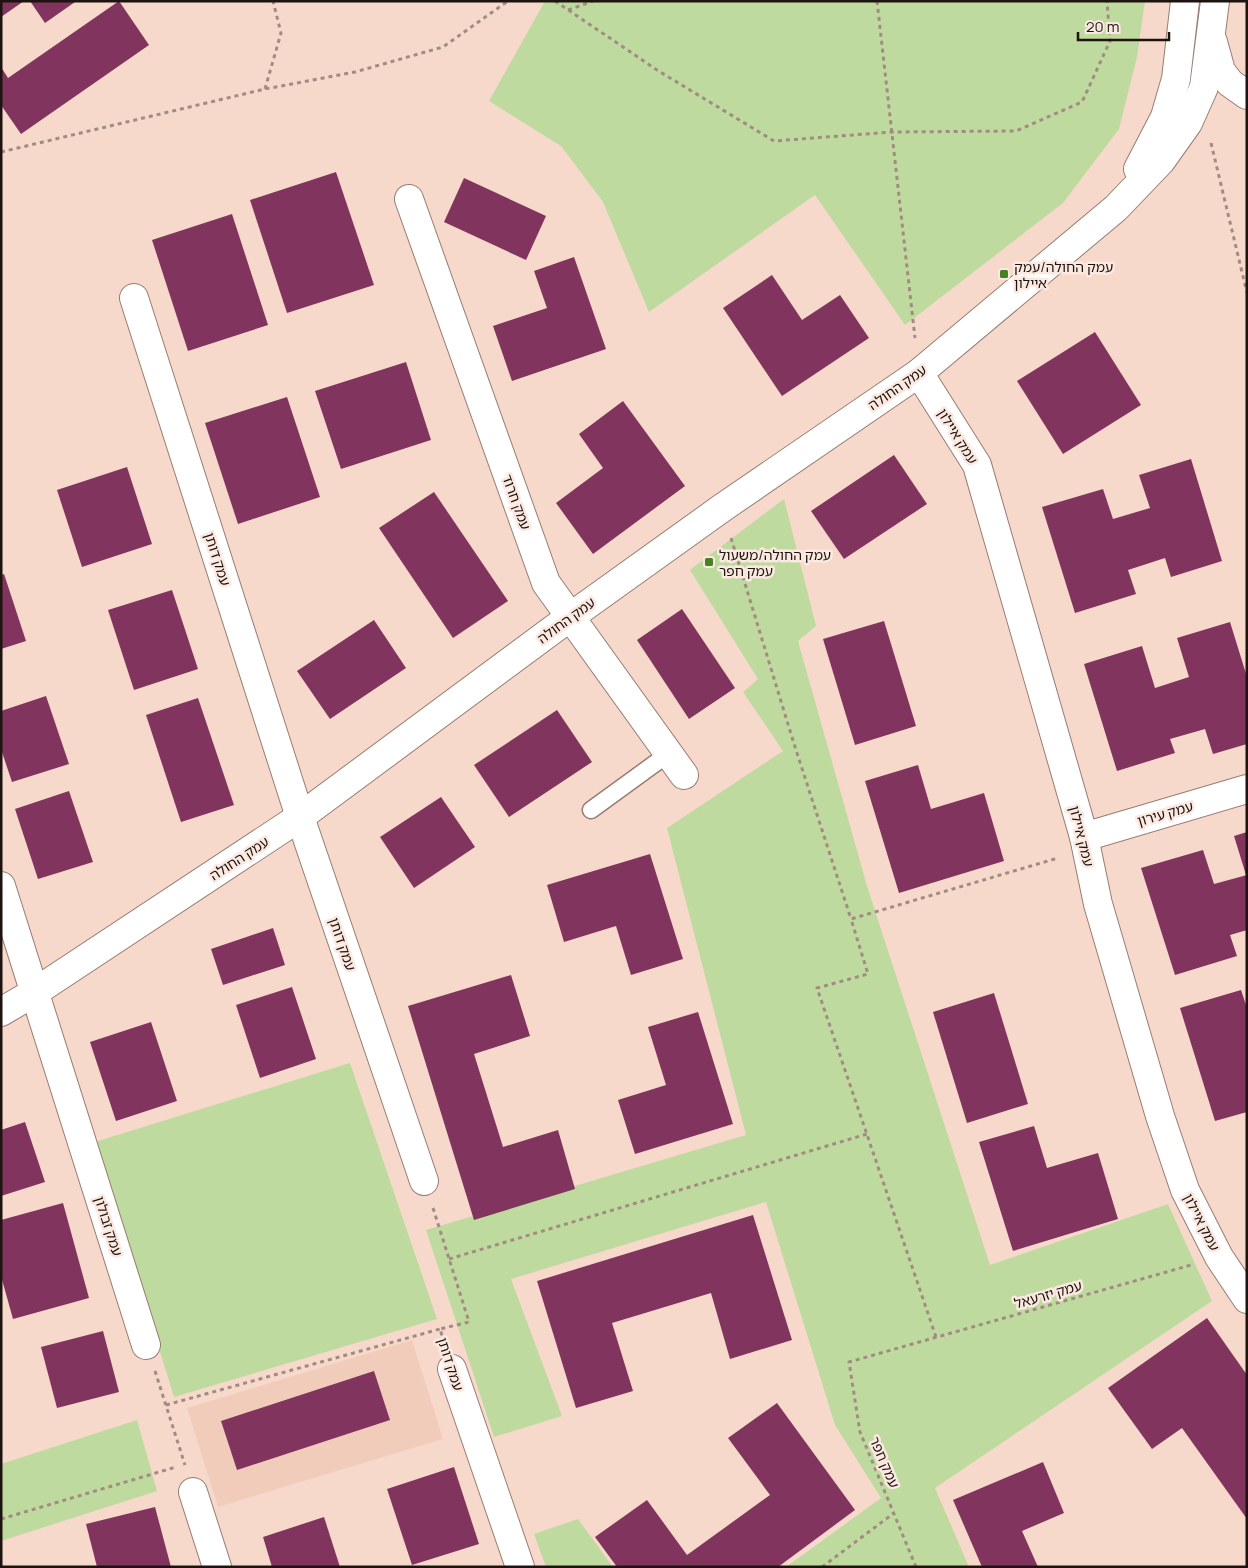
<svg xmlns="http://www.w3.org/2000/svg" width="1248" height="1568" viewBox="0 0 1248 1568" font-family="Manrope,'Noto Sans Hebrew',sans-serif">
<rect width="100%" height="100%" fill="#f7d9cc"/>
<path fill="#f1ccbb" d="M412,1340l31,99 -225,68 -31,-99z"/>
<g fill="#bfda9f">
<path d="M545,1h600l-8,56 -18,72 -56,74 -158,122 -90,-130 -166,117 -46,-110 -42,-56 -72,-45z"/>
<path d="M784,499l32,127 -18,15 69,245 123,379 178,-61 44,97 -277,187 34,79h-183l95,-69 -46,-73 -69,-223 -255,77 51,137 -68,21 -68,-207 320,-95 -79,-307 116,-77 -40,-59 15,-13 -68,-109z"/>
<path d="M350,1063l87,256 -263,78 -79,-255z"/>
<path d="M137,1420l20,71 -156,50v-77z"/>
<path d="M578,1519l35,48h-67l-12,-33z"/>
</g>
<g fill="#81345e">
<path d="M1,1h23l-23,16z"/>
<path d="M30,1h44l1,1 -30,21z"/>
<path d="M119,1l30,44 -128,89 -20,-29v-38l7,11z"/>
<path d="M336,172l38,113 -87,28 -37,-113z"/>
<path d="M464,178l82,38 -20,44 -82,-38z"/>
<path d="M232,214l36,111 -80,26 -36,-111z"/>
<path d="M574,257l32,92 -94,32 -19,-55 54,-18 -13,-37z"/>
<path d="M772,275l30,45 38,-25 29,43 -87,58 -59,-88z"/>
<path d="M1095,332l46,73 -78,49 -46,-73z"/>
<path d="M406,362l25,78 -90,29 -26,-78z"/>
<path d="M287,397l33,100 -82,27 -33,-101z"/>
<path d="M623,401l62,85 -92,68 -37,-51 47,-35 -24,-34z"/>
<path d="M894,455l33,49 -83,55 -33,-48z"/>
<path d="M1191,459l31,102 -51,16 -6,-19 -37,12 8,24 -61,19 -33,-106 61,-18 10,30 37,-11 -11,-33z"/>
<path d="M127,467l25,77 -70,23 -25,-77z"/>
<path d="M434,492l74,109 -55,37 -74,-110z"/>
<path d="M4,574l22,67 -25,8v-74z"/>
<path d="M172,590l26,79 -64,21 -26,-80z"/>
<path d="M682,609l53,79 -46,31 -52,-79z"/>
<path d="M374,620l32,48 -76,51 -33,-48z"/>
<path d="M884,621l32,105 -61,19 -32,-106z"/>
<path d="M1230,622l17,55v67l-34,10 -8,-25 -35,10 5,14 -58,18 -33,-107 58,-18 13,42 34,-11 -12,-39z"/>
<path d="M46,696l23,68 -57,18 -11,-33v-38z"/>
<path d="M198,698l36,107 -53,17 -35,-107z"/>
<path d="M557,710l35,52 -83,55 -35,-52z"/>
<path d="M918,765l13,44 53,-16 20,68 -105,32 -34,-112z"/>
<path d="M69,791l24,71 -55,17 -23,-70z"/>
<path d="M441,797l34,50 -61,41 -34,-51z"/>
<path d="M1247,832v43h-1l-12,-39z"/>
<path d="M1203,850l11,34 33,-9v55l-17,5 7,21 -62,19 -34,-107z"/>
<path d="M650,854l33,105 -52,16 -15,-49 -52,16 -17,-57z"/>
<path d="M273,928l12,37 -62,20 -12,-36z"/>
<path d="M511,975l19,61 -56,18 29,93 55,-17 17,59 -101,31 -66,-214z"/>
<path d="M292,987l24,72 -56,19 -24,-73z"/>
<path d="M1241,990l6,18v104l-32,9 -35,-113z"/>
<path d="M994,993l34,111 -61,19 -34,-111z"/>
<path d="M698,1012l35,112 -98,30 -17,-54 48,-15 -18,-58z"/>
<path d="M151,1022l26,79 -61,20 -26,-79z"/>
<path d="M25,1122l20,60 -44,14v-66z"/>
<path d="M1034,1126l13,42 51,-15 20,66 -105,32 -34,-109z"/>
<path d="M63,1203l26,95 -76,21 -12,-43v-56z"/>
<path d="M753,1215l39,125 -62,19 -19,-66 -99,30 21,68 -57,17 -39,-127z"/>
<path d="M1207,1318l40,57v144l-65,-91 -30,21 -44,-61z"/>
<path d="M103,1331l16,61 -62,16 -16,-61z"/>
<path d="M374,1371l16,49 -153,50 -16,-49z"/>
<path d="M777,1403l78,107 -77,57h-161l-22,-30 52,-37 40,55 83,-60 -42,-57z"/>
<path d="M1043,1462l21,51 -42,18 16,36h-56l-29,-67z"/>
<path d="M454,1467l25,77 -67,21 -25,-76z"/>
<path d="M155,1507l16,60h-74l-11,-43z"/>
<path d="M324,1517l16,50h-68l-9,-30z"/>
</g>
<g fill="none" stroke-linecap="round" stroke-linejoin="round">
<g stroke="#977d71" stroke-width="19">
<path id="lane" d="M591,810l77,-56"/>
</g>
<g stroke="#977d71" stroke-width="30">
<g id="street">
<path d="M409,199l137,384 138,192"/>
<path d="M134,298l166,519 124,364"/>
<path d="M1084,837l163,-48"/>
<path d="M1,886l145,459"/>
<path d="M1,1012l34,-20 265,-175 270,-200 152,-109 197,-135"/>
<path d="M452,1369l68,198"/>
<path d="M193,1492l24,75"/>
</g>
</g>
<g stroke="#977d71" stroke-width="30">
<g id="secondary">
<path d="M1215,1l-11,86 -16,36 -27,38 -45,47 -197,165 58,92 107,372 14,67 62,212 25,74 34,67 28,42"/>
<path d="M1213,42l8,29 9,12 17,12"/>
<path d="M1138,169l27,-52 11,-38 9,-78"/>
</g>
</g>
<g stroke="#a28c82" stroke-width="3" stroke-dasharray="4 4" stroke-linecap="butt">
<path d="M555,1l102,69 117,71 118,-9 124,-1 66,-29 28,-61 -3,-40"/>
<path d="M877,1l38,337"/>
<path d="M568,10l25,-9"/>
<path d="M265,89l16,-56 -8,-32"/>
<path d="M1211,143l36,150"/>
<path d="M1,152l264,-63 90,-17 88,-25 65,-46"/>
<path d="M731,538l64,209 56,172"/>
<path d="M433,1208l36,114 -29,7 4,13"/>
<path d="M449,1259l418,-125"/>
<path d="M936,1337l-119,-349 51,-14 -17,-55 207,-61"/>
<path d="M155,1371l30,94"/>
<path d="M166,1405l274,-76"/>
<path d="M1,1519l175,-52"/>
<path d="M822,1567l72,-54"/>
<path d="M916,1567l-56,-135 -11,-70 342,-97"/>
</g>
<use href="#lane" stroke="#fff" stroke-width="16"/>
<use href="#street" stroke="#fff" stroke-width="28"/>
<use href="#secondary" stroke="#fff" stroke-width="28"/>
</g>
<g fill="#448222" stroke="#fbe9e1" stroke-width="2">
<rect x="999" y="269" width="10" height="10" rx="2.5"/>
<rect x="704" y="557" width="10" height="10" rx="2.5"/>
</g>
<g text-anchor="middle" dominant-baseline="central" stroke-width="5" stroke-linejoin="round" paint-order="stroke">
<g font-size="14" fill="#1d130f" stroke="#fbe9e1" text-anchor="start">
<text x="1014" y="266">עמק החולה/עמק<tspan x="1014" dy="16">איילון</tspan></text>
<text x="719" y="554">עמק החולה/משעול<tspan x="719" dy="16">עמק חפר</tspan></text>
</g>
<g font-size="14" fill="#1d130f" stroke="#fbe9e1">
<text transform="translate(897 387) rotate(-35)">עמק החולה</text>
<text transform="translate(958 436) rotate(58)">עמק איילון</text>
<text transform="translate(517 502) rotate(70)">עמק חרוד</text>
<text transform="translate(218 559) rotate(72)">עמק דותן</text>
<text transform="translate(566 620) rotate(-36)">עמק החולה</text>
<text transform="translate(1165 813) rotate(-16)">עמק עירון</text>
<text transform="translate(1082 836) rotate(76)">עמק איילון</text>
<text transform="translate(239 858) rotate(-33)">עמק החולה</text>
<text transform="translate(343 944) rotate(71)">עמק דותן</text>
<text transform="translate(1202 1222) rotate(63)">עמק איילון</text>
<text transform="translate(109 1226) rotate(72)">עמק זבולון</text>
<text transform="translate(1048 1294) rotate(-16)">עמק יזרעאל</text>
<text transform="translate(451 1364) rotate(72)">עמק דותן</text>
<text transform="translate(885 1462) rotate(67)">עמק חפר</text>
</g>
</g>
<rect width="1248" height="1568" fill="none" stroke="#1d130f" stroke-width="5"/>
<path d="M1078 32v8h91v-8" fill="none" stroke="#1d130f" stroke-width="2.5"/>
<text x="1086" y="32" font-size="15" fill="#1d130f" stroke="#fbe9e1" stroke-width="4" paint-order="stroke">20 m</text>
</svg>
